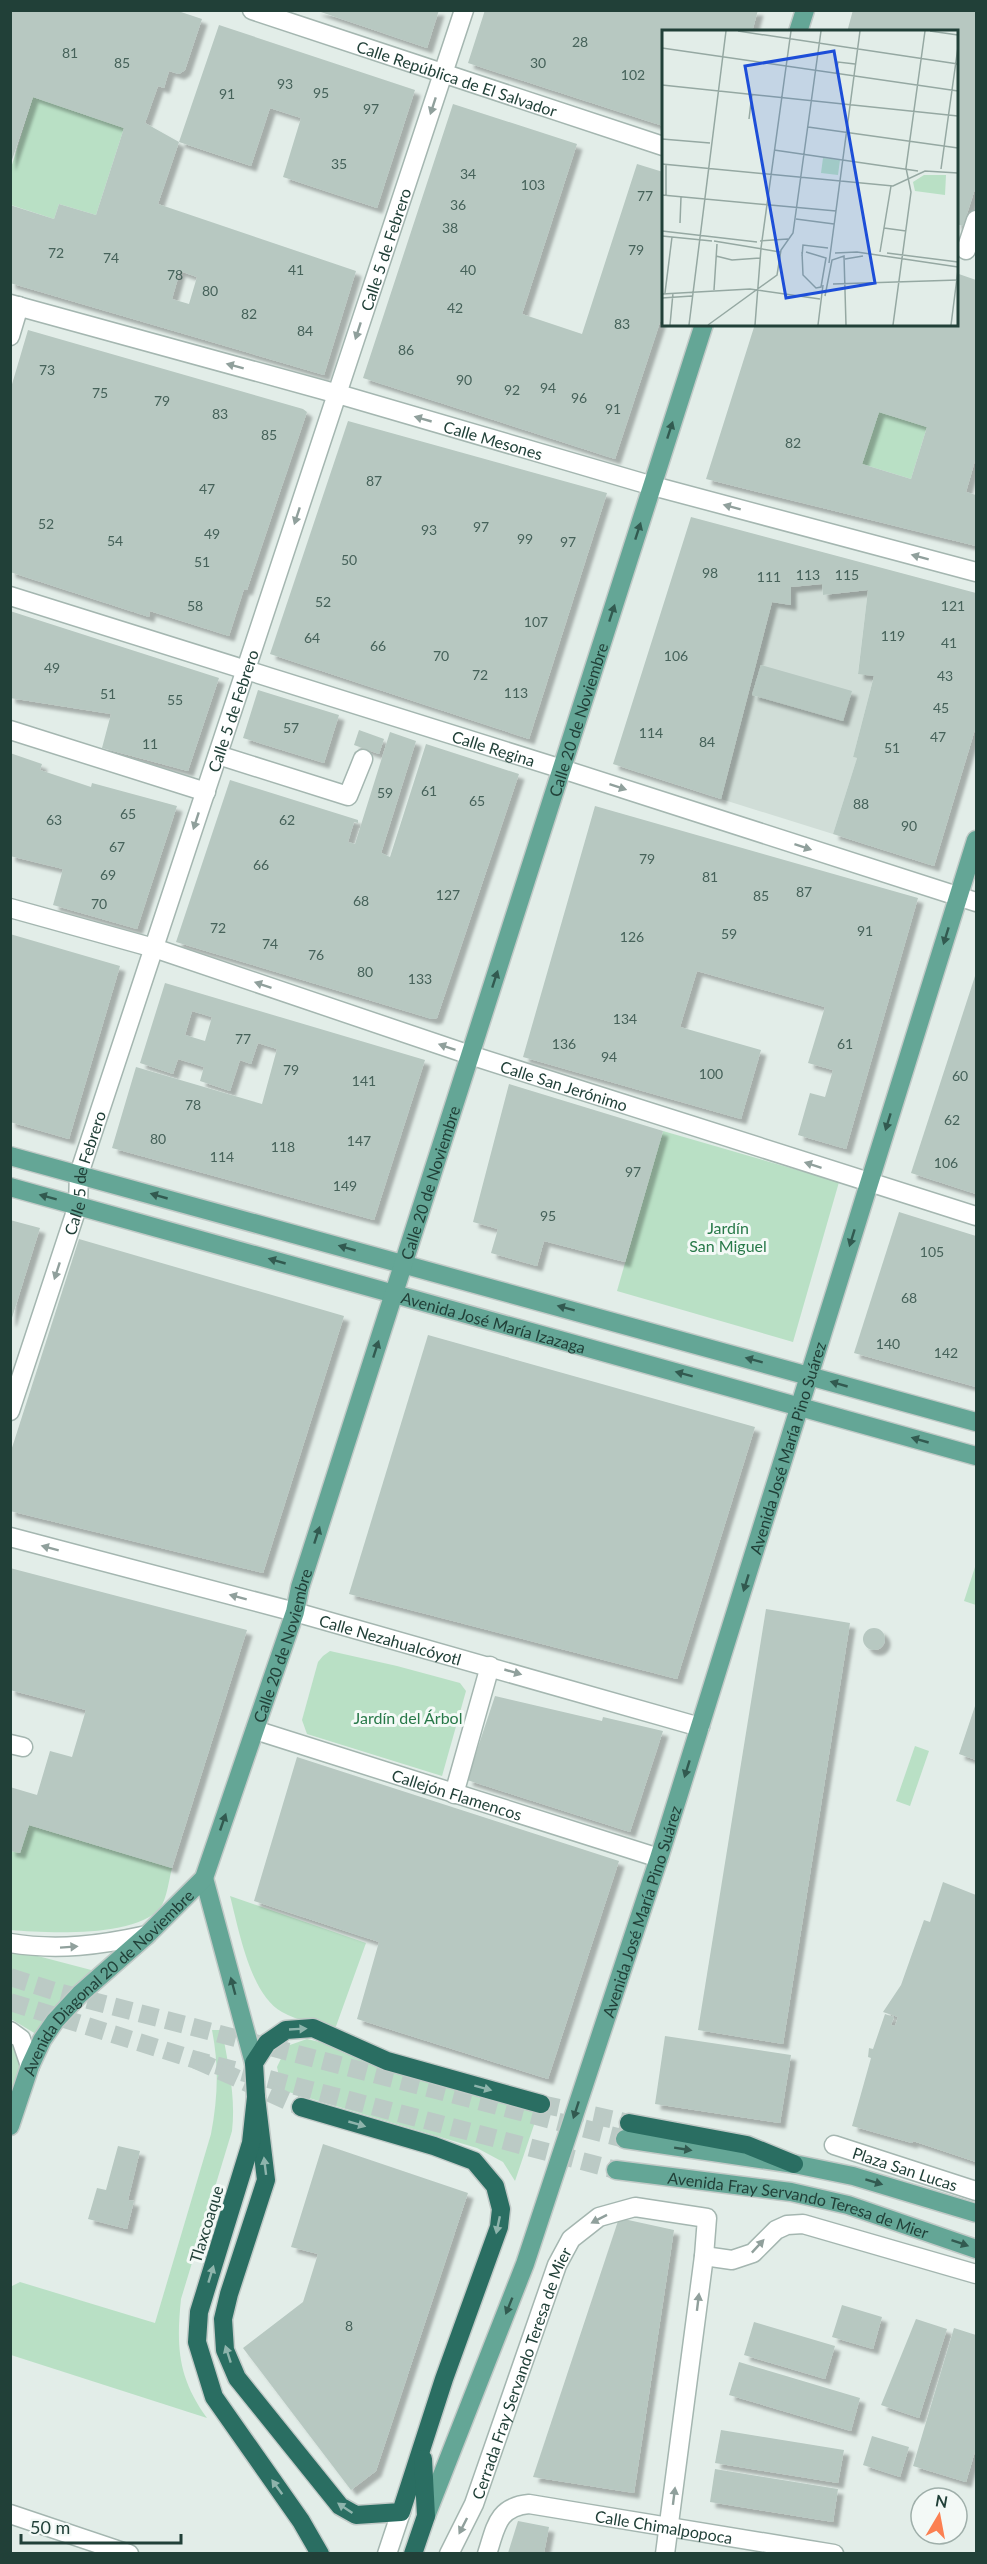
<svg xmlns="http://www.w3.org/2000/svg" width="987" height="2564" viewBox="0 0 987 2564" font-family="Lato,sans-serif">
<defs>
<filter id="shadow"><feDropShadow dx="5.5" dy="5.5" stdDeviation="1.5" flood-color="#0004"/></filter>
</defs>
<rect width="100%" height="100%" fill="#e2ede8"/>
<path fill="#d0ddd7" d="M822,584l1,11 45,-5 -10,83 16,3 -21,81 4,1 -24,76 -112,-35 51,-197 19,3v-18z"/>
<g fill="#b9e0c5">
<path d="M33,97l91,31 -28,87 -37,-11 -5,15 -43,-14v-37z"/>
<path d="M879,412l48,15 -16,52 -49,-15z"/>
<path d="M663,1131l176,51 -46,160 -176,-51z"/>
<path d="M976,1564v41l-12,-4z"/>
<path d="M330,1651l67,15 63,17 6,8 -24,85 -135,-42 -5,-14 16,-58 5,-6z"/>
<path d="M915,1746l14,5 -19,55 -14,-5z"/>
<path d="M29,1825l143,43c-3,11 -5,31 -12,40 -24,30 -115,25 -149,22v-79l9,2z"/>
<path d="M230,1896l136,47 -31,86c-16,-5 -38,-8 -53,-17 -32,-18 -43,-82 -52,-116z"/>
<path d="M11,1949l84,22 -59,63 -25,-15z"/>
<path d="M212,2030h10c6,34 14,66 10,101l-51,168c-5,48 -3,79 26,119l-196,-63 -1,-68 10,-5 135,41 56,-189c7,-37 8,-68 1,-104z"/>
<path d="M307,2039l21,5 56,26 154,43 -23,68 -12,-19 -26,-14 -195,-58 -5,-23 10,-21z"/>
<path d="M11,2042c14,24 7,35 0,60z"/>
</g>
<g fill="#b7c8c1" fill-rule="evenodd" filter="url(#shadow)">
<path d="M10,10h165l27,9 -17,51 -6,4 -10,-3 -5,17 -6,-2 -13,37 34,19 40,-117 196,65 -38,118 -94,-31 18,-59 -31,-10 -19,58 -72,-24 -21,62 198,67 -32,104 -314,-92v-78l44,14 5,-15 37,11 28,-87 -91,-31 -23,69zM180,271l17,6 -8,27 -17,-5z"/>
<path d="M315,10h124l-12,38z"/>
<path d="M485,10h273l-6,22h-89v94l-195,-63z"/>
<path d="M853,10h123v176l-13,40 -7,-2v-192h-109z"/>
<path d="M453,104l124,40 -55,170 60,20 55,-170 26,8v141l-48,146 -252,-81z"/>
<path d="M956,273l20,7v177l-10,35 10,3v51l-270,-67 49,-155h201zM879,412l48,15 -16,52 -49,-15z"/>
<path d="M28,330l275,79 4,3 -60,178 -3,-1 -15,47 -79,-25 -1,6 -139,-45v-181z"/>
<path d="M348,421l259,72 -78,246 -259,-85z"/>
<path d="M691,517l285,76v133l-42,140 -101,-32 24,-76 -4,-1 21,-81 -16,-2 10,-84 -45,5 -1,-11 -31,3v18l-19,-3 -51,197 -108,-35z"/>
<path d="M10,611l209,67 -31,93 -86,-23 9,-34 -101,-16z"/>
<path d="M761,665l91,26 -9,30 -91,-26z"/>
<path d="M258,690l81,25 -15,48 -81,-25z"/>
<path d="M359,730l25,9 -5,15 -25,-9z"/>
<path d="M390,732l26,9 -35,112 9,4 36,-113 93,30 -82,244 -5,1 -256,-77 54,-162 128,40v3l-4,-1 -6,20 7,2z"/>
<path d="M10,753l32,11 -2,6 51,17 1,-4 85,23 -40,123 -84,-24 10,-36 -53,-13z"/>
<path d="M595,806l323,92 -72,251 -48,-14 12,-42 15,4 8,-27 -25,-7 17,-56 -128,-36 -17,56 81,23 -20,69 -218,-62z"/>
<path d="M10,934l110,32 -51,173 -59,-17z"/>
<path d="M976,973v221l-65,-21z"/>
<path d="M165,983l260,77 -51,160 -262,-72 24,-81 126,37 15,-55 -19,-6 -7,21 -11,-4 -10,31 -30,-10 4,-14 -26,-8 -5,15 -33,-11zM192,1011l20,6 -7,24 -20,-6z"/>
<path d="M509,1084l154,47 -38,131 -81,-21 -7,25 -46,-13 7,-24 -25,-7z"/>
<path d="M899,1212l77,24v151l-122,-34z"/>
<path d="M10,1220l30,8 -29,93h-1z"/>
<path d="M79,1239l265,77 -81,257 -253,-62v-57z"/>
<path d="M428,1335l327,92 -78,252 -328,-85z"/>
<path d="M10,1568l237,62 -75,238 -143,-43 -9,28 -10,-2v-64l27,8 13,-44 22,6 14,-47 -76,-20z"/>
<path d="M766,1609l84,14 -67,421 -85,-14z"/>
<circle cx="874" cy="1639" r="11"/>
<path d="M495,1696l107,25 1,-4 60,14 -33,101 -163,-52z"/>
<path d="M976,1703v57l-17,-6z"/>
<path d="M297,1757l322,104 -71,218 -191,-60 22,-77 -125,-41z"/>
<path d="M943,1882l33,13v267l-63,-21 -1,2 -60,-17 19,-68 -3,-1 1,-9 4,1 12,-35 9,3 -3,8 4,1 3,-9 -15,-5 18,-27 23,-65 6,2z"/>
<path d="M665,2036l126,19 -11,68 -125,-19z"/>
<path d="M323,2144l145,49 -92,278 -25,19 -108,-142 60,-46 15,-48 -27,-7z"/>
<path d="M118,2146l22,5 -12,49 6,1 -7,28 -39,-10 9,-31 9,2z"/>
<path d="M619,2218l55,12 -40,263 -101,-16z"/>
<path d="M842,2305l40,12 -9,32 -41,-12z"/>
<path d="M916,2319l31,10 -28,89 -38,-13z"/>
<path d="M754,2322l81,24 -10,33 -81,-24z"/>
<path d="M954,2328l22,7v113l-10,34 -53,-16z"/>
<path d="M739,2362l121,36 -9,33 -122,-36z"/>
<path d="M721,2430l123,20 -6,33 -123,-20z"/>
<path d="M872,2436l37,11 -9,30 -37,-12z"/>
<path d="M715,2469l123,20 -5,33 -123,-20z"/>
<path d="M518,2521l31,6 -5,26h-36z"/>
</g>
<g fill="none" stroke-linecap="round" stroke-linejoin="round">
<g stroke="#bbcac5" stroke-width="18" stroke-dasharray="18 9" stroke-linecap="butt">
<path d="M10,1977l44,14 571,148"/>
<path d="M10,2002l186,58 420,110"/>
</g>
<g stroke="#bbcac5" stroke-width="18" stroke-dasharray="18 9" stroke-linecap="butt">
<path d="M196,2060l105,47"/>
<path d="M541,2104l88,19"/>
</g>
<g stroke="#a4b6b0" stroke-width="21">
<g id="minor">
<path id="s1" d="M252,10l411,136"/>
<path d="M966,250l10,-30"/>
<path id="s2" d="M10,304l328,90 315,92 323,86"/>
<path d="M10,336l9,-30"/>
<path id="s3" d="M10,596l552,173 414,133"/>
<path d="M10,730l196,62"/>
<path d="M218,755l130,41 15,-37"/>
<path id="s4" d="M10,908l144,40 316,107 506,161"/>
<path id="s5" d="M10,1411l68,-206 1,-31 385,-1164"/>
<path id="s6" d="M10,1537l285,75 405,115"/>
<path id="s7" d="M255,1730l404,128"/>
<path d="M10,1744l13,3"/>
<path d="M454,1794l36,-128"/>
<path d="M10,1943c48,8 91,2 137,-8"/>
<path d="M10,2031l11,8 9,27"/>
<path id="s8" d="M834,2145l142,46"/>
<path d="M704,2256l28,4 21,-7 23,-23 11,-5 16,-1 173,50"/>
<path d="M10,2514l119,40"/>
<path d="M387,2554l14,-42"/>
<path id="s9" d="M449,2554l25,-50 83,-239 14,-26 28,-22 36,-10 72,11 -3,38 -39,298"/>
<path id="s10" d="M487,2554c9,-27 10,-47 42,-50l305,50"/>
</g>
</g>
<g stroke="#c1cac7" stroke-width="21">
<g id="major">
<path d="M798,32l7,-22"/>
<path d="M10,1156l966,266"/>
<path id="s11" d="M10,1187l966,269"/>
<path d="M204,1878l50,185"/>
<path id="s12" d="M10,2126l20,-60 12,-26 13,-19 25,-27 67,-59 57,-57 91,-266 5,-25 404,-1263"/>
<path d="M625,2139l169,25 59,12 123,37"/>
<path id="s13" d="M616,2170l175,22 57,13 128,44"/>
<path id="s14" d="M426,2516l99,-252 134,-406 317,-1018"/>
</g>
</g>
<g stroke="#c1cac7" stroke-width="21">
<g id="highway">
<path d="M256,2097l10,83 -37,114 -6,25 2,31 12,28 103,128 16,9 45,-3 43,-133 55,-152 2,-18 -6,-23 -21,-25 -40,-15 -133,-39"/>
<path d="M629,2123l118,22 47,19"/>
<path d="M320,2554l-19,-33 -87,-124 -17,-55 2,-30 52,-169 5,-46 -2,-34 13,-20 19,-13 27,-2 74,33 154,43"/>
<path d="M413,2554l13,-38 -3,-57"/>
</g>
</g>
<use href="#minor" stroke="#fff" stroke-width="18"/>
<use href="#major" stroke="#64a696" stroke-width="18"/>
<use href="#highway" stroke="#2a6e62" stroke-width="18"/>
</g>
<defs><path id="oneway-solid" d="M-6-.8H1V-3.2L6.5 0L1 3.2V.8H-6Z" transform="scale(1.5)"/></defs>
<g fill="#90a09c">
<use href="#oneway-solid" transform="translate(433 106) rotate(108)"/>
<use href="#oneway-solid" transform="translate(358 331) rotate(108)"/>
<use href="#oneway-solid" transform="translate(235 366) rotate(-165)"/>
<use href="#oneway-solid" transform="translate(423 419) rotate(-164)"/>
<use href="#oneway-solid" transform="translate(732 507) rotate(-165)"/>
<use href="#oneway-solid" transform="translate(297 516) rotate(108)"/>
<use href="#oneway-solid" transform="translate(920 557) rotate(-165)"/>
<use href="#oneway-solid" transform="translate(618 787) rotate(18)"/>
<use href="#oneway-solid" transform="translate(196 821) rotate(108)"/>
<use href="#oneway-solid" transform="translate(803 847) rotate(18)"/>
<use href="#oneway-solid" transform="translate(263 985) rotate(-161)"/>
<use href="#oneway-solid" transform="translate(447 1047) rotate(-161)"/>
<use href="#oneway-solid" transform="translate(813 1165) rotate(-162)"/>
<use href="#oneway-solid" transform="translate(57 1271) rotate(108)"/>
<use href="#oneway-solid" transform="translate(50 1548) rotate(-165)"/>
<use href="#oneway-solid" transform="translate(238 1597) rotate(-165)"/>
<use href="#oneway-solid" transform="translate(513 1672) rotate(16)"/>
<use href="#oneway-solid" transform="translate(69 1947) rotate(-4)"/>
<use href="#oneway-solid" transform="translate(599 2219) rotate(153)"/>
<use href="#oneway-solid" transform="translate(758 2246) rotate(-47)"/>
<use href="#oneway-solid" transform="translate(698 2302) rotate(-83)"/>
<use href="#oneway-solid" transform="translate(674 2496) rotate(-83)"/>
<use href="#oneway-solid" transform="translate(463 2526) rotate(117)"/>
</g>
<g fill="#325a50">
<use href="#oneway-solid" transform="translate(670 430) rotate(-72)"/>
<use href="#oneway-solid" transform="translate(638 531) rotate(-72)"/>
<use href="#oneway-solid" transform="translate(612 613) rotate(-72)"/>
<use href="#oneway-solid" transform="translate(946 936) rotate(107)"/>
<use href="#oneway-solid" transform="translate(495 979) rotate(-72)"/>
<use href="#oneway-solid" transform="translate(888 1122) rotate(107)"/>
<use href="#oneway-solid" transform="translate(159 1196) rotate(-164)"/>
<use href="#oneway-solid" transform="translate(48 1197) rotate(-165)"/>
<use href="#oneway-solid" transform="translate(852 1238) rotate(107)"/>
<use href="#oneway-solid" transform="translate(347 1248) rotate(-164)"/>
<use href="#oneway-solid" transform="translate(277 1261) rotate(-164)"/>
<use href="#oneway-solid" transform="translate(566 1308) rotate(-165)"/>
<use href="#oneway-solid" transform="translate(376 1349) rotate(-72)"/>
<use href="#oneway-solid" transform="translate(754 1360) rotate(-165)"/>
<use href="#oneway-solid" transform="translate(684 1374) rotate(-165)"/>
<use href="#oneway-solid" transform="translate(839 1384) rotate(-164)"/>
<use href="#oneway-solid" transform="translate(920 1440) rotate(-164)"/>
<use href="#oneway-solid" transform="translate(317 1535) rotate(-72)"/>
<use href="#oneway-solid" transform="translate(746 1583) rotate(107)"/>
<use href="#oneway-solid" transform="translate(687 1769) rotate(107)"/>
<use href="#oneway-solid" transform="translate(223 1822) rotate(-71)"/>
<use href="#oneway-solid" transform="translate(233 1986) rotate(-105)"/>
<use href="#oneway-solid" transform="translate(576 2110) rotate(108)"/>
<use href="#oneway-solid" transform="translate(683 2149) rotate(9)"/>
<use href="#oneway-solid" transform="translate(874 2182) rotate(17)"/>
<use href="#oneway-solid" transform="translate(960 2243) rotate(19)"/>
<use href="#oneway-solid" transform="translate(509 2306) rotate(112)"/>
</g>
<g fill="#8eb4ac">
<use href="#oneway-solid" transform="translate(298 2029) rotate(-3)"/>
<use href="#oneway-solid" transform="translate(483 2088) rotate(15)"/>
<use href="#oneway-solid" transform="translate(357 2124) rotate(16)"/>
<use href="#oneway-solid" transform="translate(265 2166) rotate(-97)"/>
<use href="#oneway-solid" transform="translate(498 2225) rotate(102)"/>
<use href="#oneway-solid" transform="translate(211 2274) rotate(-73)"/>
<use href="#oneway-solid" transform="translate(228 2354) rotate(-108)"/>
<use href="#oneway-solid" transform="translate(277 2487) rotate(-126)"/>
<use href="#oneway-solid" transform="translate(345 2508) rotate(-146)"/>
</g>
<g text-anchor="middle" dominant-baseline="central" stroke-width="6" stroke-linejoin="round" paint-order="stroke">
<g font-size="14" fill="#46625a">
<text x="580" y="41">28</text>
<text x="70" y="52">81</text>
<text x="122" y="62">85</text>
<text x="538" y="62">30</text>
<text x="633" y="74">102</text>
<text x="285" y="83">93</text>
<text x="321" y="92">95</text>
<text x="227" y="93">91</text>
<text x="371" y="108">97</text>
<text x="339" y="163">35</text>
<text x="468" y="173">34</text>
<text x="533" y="184">103</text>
<text x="645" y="195">77</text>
<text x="458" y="204">36</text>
<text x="450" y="227">38</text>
<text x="636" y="249">79</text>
<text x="56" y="252">72</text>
<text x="111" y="257">74</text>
<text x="296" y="269">41</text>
<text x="468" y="269">40</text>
<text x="175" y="274">78</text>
<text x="210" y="290">80</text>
<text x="455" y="307">42</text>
<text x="249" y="313">82</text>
<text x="622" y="323">83</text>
<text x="305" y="330">84</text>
<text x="406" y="349">86</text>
<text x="47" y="369">73</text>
<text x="464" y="379">90</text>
<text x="548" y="387">94</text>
<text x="512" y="389">92</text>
<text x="100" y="392">75</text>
<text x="579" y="397">96</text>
<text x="162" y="400">79</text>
<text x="613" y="408">91</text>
<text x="220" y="413">83</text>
<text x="269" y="434">85</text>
<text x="793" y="442">82</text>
<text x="374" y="480">87</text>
<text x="207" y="488">47</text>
<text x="46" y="523">52</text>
<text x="481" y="526">97</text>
<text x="429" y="529">93</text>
<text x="212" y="533">49</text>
<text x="525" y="538">99</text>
<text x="115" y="540">54</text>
<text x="568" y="541">97</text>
<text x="349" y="559">50</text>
<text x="202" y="561">51</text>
<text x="710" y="572">98</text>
<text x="808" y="574">113</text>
<text x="847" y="574">115</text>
<text x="769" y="576">111</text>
<text x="323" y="601">52</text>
<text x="195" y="605">58</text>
<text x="953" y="605">121</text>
<text x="536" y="621">107</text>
<text x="893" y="635">119</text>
<text x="312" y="637">64</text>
<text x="949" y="642">41</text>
<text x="378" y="645">66</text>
<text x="441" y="655">70</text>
<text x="676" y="655">106</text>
<text x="52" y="667">49</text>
<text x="480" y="674">72</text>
<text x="945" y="675">43</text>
<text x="516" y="692">113</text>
<text x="108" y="693">51</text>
<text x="175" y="699">55</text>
<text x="941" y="707">45</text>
<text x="291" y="727">57</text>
<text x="651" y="732">114</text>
<text x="938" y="736">47</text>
<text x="707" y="741">84</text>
<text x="150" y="743">11</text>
<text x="892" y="747">51</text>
<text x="429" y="790">61</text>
<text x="385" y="792">59</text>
<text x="477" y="800">65</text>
<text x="861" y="803">88</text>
<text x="128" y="813">65</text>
<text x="54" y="819">63</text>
<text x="287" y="819">62</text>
<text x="909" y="825">90</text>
<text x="117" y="846">67</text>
<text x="647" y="858">79</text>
<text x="261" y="864">66</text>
<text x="108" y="874">69</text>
<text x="710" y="876">81</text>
<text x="804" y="891">87</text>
<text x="448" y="894">127</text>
<text x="761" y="895">85</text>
<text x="361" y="900">68</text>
<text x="99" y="903">70</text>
<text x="218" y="927">72</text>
<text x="865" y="930">91</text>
<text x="729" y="933">59</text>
<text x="632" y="936">126</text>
<text x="270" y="943">74</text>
<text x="316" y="954">76</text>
<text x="365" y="971">80</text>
<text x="420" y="978">133</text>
<text x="625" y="1018">134</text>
<text x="243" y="1038">77</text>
<text x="564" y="1043">136</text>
<text x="845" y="1043">61</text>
<text x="609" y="1056">94</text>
<text x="291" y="1069">79</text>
<text x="711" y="1073">100</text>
<text x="960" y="1075">60</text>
<text x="364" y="1080">141</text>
<text x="193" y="1104">78</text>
<text x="952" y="1119">62</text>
<text x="158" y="1138">80</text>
<text x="359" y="1140">147</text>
<text x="283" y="1146">118</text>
<text x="222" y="1156">114</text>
<text x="946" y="1162">106</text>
<text x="633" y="1171">97</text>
<text x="345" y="1185">149</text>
<text x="548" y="1215">95</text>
<text x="932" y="1251">105</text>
<text x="909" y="1297">68</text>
<text x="888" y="1343">140</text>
<text x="946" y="1352">142</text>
<text x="349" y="2325">8</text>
</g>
<g font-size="16" fill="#214038" stroke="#f3f9f6">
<text stroke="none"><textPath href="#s1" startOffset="216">Calle República de El Salvador</textPath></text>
<text stroke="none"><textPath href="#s5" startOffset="1222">Calle 5 de Febrero</textPath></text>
<text stroke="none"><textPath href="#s2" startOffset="502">Calle Mesones</textPath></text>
<text stroke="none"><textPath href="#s5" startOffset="736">Calle 5 de Febrero</textPath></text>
<text stroke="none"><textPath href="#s12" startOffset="1539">Calle 20 de Noviembre</textPath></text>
<text stroke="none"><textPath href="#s3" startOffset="507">Calle Regina</textPath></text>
<text stroke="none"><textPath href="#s4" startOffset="582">Calle San Jerónimo</textPath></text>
<text stroke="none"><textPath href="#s5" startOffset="250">Calle 5 de Febrero</textPath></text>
<text stroke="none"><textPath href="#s12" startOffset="1053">Calle 20 de Noviembre</textPath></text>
<text stroke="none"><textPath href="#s11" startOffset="502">Avenida José María Izazaga</textPath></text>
<text stroke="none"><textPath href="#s14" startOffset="1128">Avenida José María Pino Suárez</textPath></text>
<text stroke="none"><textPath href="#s6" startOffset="394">Calle Nezahualcóyotl</textPath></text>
<text stroke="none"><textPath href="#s12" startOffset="567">Calle 20 de Noviembre</textPath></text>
<text stroke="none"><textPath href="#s7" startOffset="212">Callejón Flamencos</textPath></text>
<text stroke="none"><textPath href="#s14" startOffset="642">Avenida José María Pino Suárez</textPath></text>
<text stroke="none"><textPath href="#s12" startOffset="178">Avenida Diagonal 20 de Noviembre</textPath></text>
<text stroke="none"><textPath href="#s8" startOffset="75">Plaza San Lucas</textPath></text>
<text stroke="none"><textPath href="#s13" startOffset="186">Avenida Fray Servando Teresa de Mier</textPath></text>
<text transform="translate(206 2224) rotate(-73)">Tlaxcoaque</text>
<text stroke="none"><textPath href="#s9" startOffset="195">Cerrada Fray Servando Teresa de Mier</textPath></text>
<text stroke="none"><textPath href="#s10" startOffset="208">Calle Chimalpopoca</textPath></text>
</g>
<g font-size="16" fill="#287949" stroke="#f3f9f6">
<text x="728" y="1227">Jardín<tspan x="728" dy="18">San Miguel</tspan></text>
<text x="408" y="1717">Jardín del Árbol</text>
</g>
</g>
<g transform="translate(662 30)">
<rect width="296" height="296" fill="#e2ede8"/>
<path d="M161,128l17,2 -2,15 -17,-2zM262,145h22l-1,20 -30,-4 -2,-9z" fill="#b9e0c5"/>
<path fill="none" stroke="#95a8a2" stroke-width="1.5" d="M76,1l220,33M268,1l28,4M0,18l296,43M174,44l2,-12 17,2M0,55l296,31M87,89l3,-25M146,97l150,21M0,109l48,4M112,120l144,21M0,134l231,22 32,-15 33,2M4,134v31M279,139l17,-122M0,165l174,16M134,189l38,5M18,193l1,-26M222,198l22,3M0,201l95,11M0,206l50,5M52,211l66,11M98,211l28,-2M140,222l1,23 13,13 5,-1 5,-29 -20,-6M218,222l11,-66M173,223l22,-1 101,15M225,223l71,9M54,226l16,4 28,-2M140,226l1,-11 25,3M183,229l18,-3M167,233l31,-232M171,254l125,-4M52,260l3,-46M3,263l7,-56M0,264l88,-5 70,10M163,266l7,-36 12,-4 2,69M0,268l30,-2M8,295l3,-32M27,295l37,-294M46,295l69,-50 4,-25 12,-17 28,-202M93,295l6,-77 30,-217M156,295l5,-40M231,295l18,-133 -5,-24 19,-137M289,295l7,-55"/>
<path fill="#1d4ed8" fill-opacity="0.15" stroke="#1d4ed8" stroke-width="3" d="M172,21l41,232 -89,15 -41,-232z"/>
<rect width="296" height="296" fill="none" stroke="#214038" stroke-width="3"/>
</g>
<rect width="987" height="2564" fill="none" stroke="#214038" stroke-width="24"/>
<g transform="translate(939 2516) rotate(10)"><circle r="28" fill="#f3f9f6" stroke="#9fafaa" stroke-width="1.5"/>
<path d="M0-4.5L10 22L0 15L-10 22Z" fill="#fb8052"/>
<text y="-9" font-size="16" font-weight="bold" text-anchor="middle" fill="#214038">N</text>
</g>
<path d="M21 2534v9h160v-9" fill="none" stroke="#214038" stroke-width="3"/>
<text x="30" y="2534" font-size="18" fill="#214038" stroke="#f3f9f6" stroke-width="4.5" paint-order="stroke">50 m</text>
</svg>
